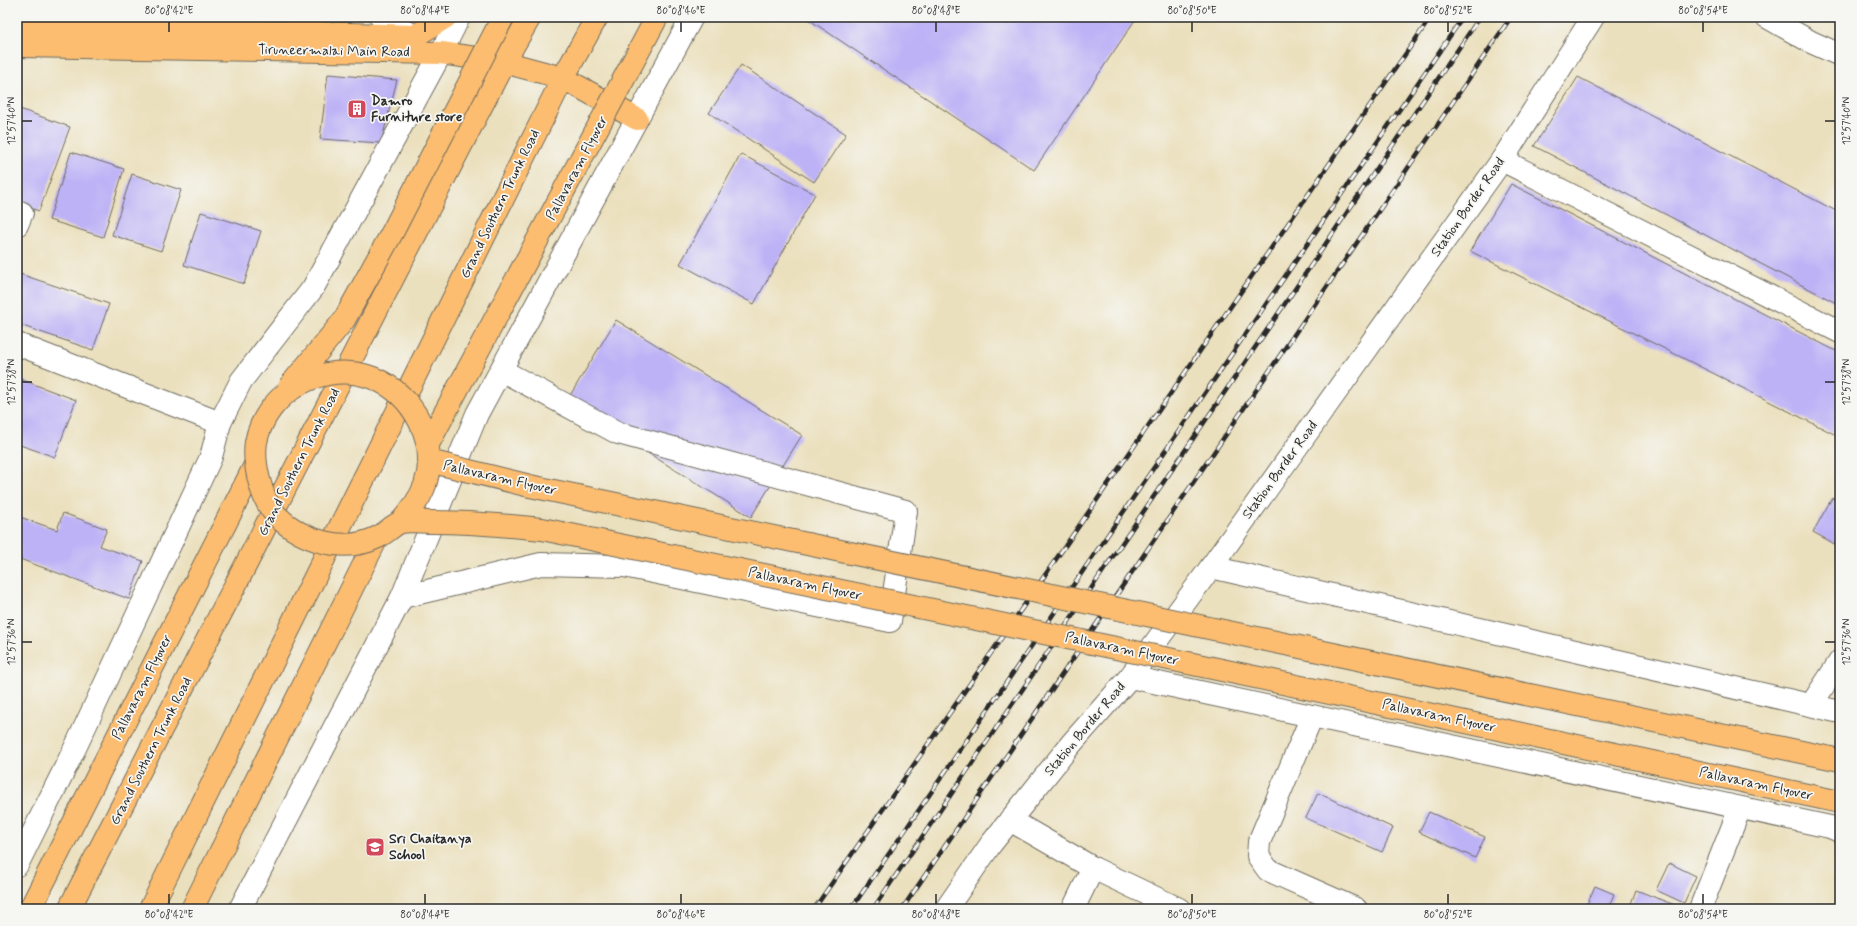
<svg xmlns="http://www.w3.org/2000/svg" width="1857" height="926" viewBox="0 0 1857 926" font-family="Mynerve,sans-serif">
<rect width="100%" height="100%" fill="#f6f6f2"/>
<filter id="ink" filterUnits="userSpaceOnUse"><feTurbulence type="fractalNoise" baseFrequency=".025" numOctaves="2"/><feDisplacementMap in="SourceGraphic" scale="8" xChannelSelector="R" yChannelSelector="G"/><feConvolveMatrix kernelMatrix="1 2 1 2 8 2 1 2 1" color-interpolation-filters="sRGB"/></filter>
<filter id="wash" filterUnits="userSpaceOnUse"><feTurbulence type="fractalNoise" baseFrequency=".012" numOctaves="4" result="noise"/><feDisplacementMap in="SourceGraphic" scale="16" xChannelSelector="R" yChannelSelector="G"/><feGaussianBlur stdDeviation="0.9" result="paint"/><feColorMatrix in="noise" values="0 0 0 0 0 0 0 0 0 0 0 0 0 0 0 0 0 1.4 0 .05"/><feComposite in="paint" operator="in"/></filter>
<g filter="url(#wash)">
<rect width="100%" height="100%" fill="#ebe0bd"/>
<g id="blocks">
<g fill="#bdb2f6">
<path d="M805,17h332l-103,153z"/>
<path d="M741,65l105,69 -32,48 -105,-69z"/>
<path d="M328,74l69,6 -16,63 -61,-4z"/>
<path d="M1578,77l262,136v92l-306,-159z"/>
<path d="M17,108l53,19 -31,84 -22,-8z"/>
<path d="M71,152l53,17 -21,68 -54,-17z"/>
<path d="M741,154l74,40 -61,110 -74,-40z"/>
<path d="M132,174l49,16 -20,61 -49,-16z"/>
<path d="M1511,184l329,169v84l-370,-186z"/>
<path d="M201,212l60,19 -17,53 -60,-19z"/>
<path d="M17,273l92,31 -16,46 -76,-26z"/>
<path d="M616,320l186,115 -51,82 -185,-115z"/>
<path d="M17,378l59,22 -21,57 -38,-13z"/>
<path d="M1832,498l8,4v45l-27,-15z"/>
<path d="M63,513l44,16 -7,17 43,15 -14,38 -112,-41v-42l40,14z"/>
<path d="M1318,793l75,35 -11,24 -76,-34z"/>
<path d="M1429,812l56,25 -10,21 -56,-26z"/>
<path d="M1669,863l27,13 -12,27 -28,-13z"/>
<path d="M1595,886l19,8 -6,15h-23z"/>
<path d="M1636,890l44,17 -1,2h-50z"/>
</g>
</g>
</g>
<g filter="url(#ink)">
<use href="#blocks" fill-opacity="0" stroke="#6e6a5e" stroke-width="1"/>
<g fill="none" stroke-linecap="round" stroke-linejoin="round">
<g stroke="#6e6a5e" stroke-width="24">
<g id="minor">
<path d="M381,17l34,19"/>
<path d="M1767,17l44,25 29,13"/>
<path d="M1502,160l338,172"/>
<path d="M17,211l5,2 -5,12"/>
<path d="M17,344l203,79"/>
<path d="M1211,567l629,145"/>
<path d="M402,597l139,-33 83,2 266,55 16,-110 -288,-78 -117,-63"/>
<path d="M1130,677l700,150 10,4"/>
<path d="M1811,705l29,-44"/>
<path d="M1312,716l-53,126 -1,14 10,14 88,39"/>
<path d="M1010,820l83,48 86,41"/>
<path d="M17,865l59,-119 135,-289 9,-34 21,-42 72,-93 128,-235 18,-36"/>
<path d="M240,909l162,-312 75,-183 215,-397"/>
<path d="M946,909l45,-65 80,-100 59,-67 81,-110 291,-407 91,-143"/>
<path d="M1073,909l20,-41"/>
<path d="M1700,909l40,-101"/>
</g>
</g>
<g stroke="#6e6a5e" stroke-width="24">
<g id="major">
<path d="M17,28l179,1 219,7 31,-19"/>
<path d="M17,46l424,7 63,9 59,16 74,41"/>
<path d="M30,909l225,-444"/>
<path d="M69,909l435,-847 26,-45"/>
<path d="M150,909l413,-831 34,-61"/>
<path d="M192,909l185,-371"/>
</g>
</g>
<use href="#minor" stroke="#fff" stroke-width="22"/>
<use href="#major" stroke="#fcbd6f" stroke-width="22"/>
<g stroke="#2b2b2b" stroke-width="4.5">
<g id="rail">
<path d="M814,909l617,-892"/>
<path d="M851,909l612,-892"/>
<path d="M873,909l607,-892"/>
<path d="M902,909l609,-892"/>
</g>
</g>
<use href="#rail" stroke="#f6f6f2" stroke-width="3" stroke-dasharray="9" stroke-linecap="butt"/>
<g stroke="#6e6a5e" stroke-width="24" stroke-linecap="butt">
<g id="major-bridge">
<path d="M289,387l55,-67 49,-89 110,-214"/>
<path d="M427,446l230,-429"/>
<path d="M429,461l101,25 1310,274"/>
<path d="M401,522c10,-12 19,-23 24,-37 14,-43 -11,-91 -52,-107 -48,-19 -107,13 -117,64 -2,13 0,26 3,38 3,12 9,27 18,36 25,25 67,38 101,21 8,-4 15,-12 23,-15 8,-2 20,0 28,0 38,0 75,3 113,7l675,140 623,133"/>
</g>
</g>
<use href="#major-bridge" stroke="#fcbd6f" stroke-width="22"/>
</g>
</g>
<path fill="none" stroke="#2b2b2b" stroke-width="1.5" d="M169,22v10M425,22v10M681,22v10M936,22v10M1192,22v10M1448,22v10M1703,22v10M22,121h10M1825,121h10M22,382h10M1825,382h10M22,642h10M1825,642h10M169,894v10M425,894v10M681,894v10M936,894v10M1192,894v10M1448,894v10M1703,894v10"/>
<defs>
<g id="building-square" transform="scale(1)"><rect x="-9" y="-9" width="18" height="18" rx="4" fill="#d1495b" stroke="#f6f6f2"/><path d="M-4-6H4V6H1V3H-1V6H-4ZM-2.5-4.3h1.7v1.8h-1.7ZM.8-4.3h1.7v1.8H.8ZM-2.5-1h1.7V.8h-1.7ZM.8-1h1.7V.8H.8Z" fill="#fff"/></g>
<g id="school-square" transform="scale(1)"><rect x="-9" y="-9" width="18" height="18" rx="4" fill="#d1495b" stroke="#f6f6f2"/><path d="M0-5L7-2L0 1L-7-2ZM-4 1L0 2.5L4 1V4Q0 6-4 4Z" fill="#fff"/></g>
</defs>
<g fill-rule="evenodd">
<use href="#building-square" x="357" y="109"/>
<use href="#school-square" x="375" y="847"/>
</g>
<g text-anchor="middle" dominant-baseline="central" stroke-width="3.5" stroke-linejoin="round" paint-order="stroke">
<g font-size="14" fill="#2b2b2b" stroke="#f6f6f2">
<text transform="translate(334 51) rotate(1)">Tiruneermalai Main Road</text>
<text transform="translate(577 168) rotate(-62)">Pallavaram Flyover</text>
<text transform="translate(500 204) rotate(-64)">Grand Southern Trunk Road</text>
<text transform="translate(1468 207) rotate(-55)">Station Border Road</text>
<text transform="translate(299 462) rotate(-63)">Grand Southern Trunk Road</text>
<text transform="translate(1280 470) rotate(-54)">Station Border Road</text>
<text transform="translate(500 478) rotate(13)">Pallavaram Flyover</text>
<text transform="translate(805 584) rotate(12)">Pallavaram Flyover</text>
<text transform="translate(1122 649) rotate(12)">Pallavaram Flyover</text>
<text transform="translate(142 687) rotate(-63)">Pallavaram Flyover</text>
<text transform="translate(1439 716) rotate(12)">Pallavaram Flyover</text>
<text transform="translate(1085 729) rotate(-50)">Station Border Road</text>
<text transform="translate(151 751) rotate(-63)">Grand Southern Trunk Road</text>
<text transform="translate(1756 784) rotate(12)">Pallavaram Flyover</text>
</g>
<g font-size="14" font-weight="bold" fill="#2b2b2b" stroke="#f6f6f2" text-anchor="start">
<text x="371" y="101">Damro<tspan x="371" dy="16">Furniture store</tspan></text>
<text x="389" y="839">Sri Chaitanya<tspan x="389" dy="16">School</tspan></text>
</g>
</g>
<rect width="1857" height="926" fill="none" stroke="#f6f6f2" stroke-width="44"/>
<rect x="22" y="22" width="1813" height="882" fill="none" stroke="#2b2b2b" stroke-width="1.5"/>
<g font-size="10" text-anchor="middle" fill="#2b2b2b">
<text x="169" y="14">80°08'42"E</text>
<text x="425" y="14">80°08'44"E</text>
<text x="681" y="14">80°08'46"E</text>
<text x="936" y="14">80°08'48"E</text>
<text x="1192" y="14">80°08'50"E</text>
<text x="1448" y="14">80°08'52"E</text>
<text x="1703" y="14">80°08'54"E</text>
<text transform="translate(11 121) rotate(-90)" y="4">12°57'40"N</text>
<text transform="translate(1846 121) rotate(-90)" y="4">12°57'40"N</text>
<text transform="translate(11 382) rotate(-90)" y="4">12°57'38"N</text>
<text transform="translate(1846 382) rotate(-90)" y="4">12°57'38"N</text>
<text transform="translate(11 642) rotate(-90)" y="4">12°57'36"N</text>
<text transform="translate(1846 642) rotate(-90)" y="4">12°57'36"N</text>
<text x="169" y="918">80°08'42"E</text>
<text x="425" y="918">80°08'44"E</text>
<text x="681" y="918">80°08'46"E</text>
<text x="936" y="918">80°08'48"E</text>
<text x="1192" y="918">80°08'50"E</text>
<text x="1448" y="918">80°08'52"E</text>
<text x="1703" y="918">80°08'54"E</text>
</g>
</svg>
